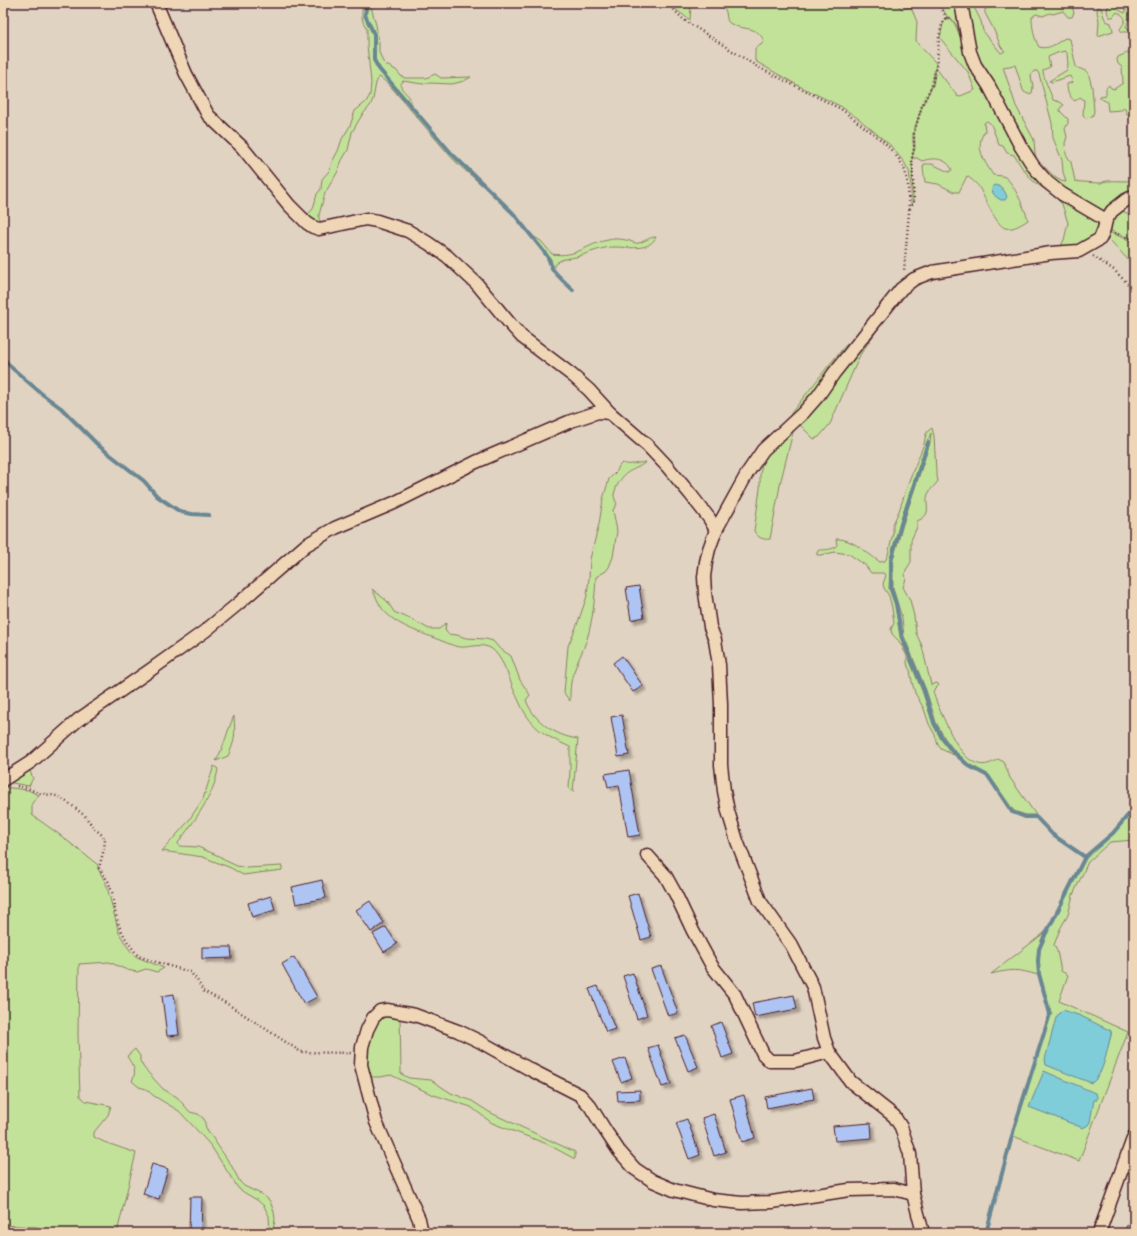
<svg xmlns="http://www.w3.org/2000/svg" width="1137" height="1236" viewBox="0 0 1137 1236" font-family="'Gochi Hand',sans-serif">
<defs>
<filter id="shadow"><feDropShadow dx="3.5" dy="3.5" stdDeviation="1" flood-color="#0004"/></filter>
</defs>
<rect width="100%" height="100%" fill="#e1d3c2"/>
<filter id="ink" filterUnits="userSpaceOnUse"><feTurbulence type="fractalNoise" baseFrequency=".025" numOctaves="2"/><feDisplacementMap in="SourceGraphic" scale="8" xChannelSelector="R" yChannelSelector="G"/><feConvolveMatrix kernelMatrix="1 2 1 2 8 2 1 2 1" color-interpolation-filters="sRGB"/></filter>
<g filter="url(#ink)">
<g fill="#c2e29a" stroke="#868062" fill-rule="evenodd">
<path d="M362,3h2l2,5 -2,8 9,19 1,25 5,9 73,85 36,36 -28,-24 -9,-9 -60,-70 -10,-9 -2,-1 -3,6 -3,16 -3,7 -8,9 -10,17 -4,18 -6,10 -5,13 -12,20 -6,22v4l3,5 -5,1 -11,-9 7,-7 4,-15 4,-5 1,-10 7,-8 3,-9 6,-11 4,-12 8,-13 5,-15 11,-9 4,-7 1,-13 -4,-37v-16l-4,-7 -1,-5z"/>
<path d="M366,3h4l6,22 3,17v10l4,10 3,3 10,5 5,6 4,2h21l9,-4 6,4 30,-1 -7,4 -12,3 -22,-1 -7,1 -20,-3c-6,7 3,11 7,17 1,3 2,6 3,10l-33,-40 -5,-8 -1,-26 -8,-19 1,-7z"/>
<path d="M676,3h14l1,2 -1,15 -15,-11z"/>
<path d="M708,3h188l6,6 9,-2 6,15 -1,18 1,3 19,20 -4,22 -10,21 -9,27v8l1,7 -2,10 1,43 -2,5v-20l-2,-15 -5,-9 -14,-17 -31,-26 -19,-13 -43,-21 -42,-24v-12l2,-3 4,-1 3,-4c-7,-16 -20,-10 -33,-17 -7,-3 -2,-12 -8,-16 -4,-3 -10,-2 -15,-5z"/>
<path d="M939,3h19l8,42 64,122 66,52 3,9 -3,9 -18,10 -61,9 4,-5 40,-5 3,-6 4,-17 -6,-19 -6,-6 -24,-18 -9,-11 -9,-14 -7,-2 -4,-7 -4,-1 -8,-21 -4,-3 -3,2 1,8c-11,15 -1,30 8,44 4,1 8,0 12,2 8,5 21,34 23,43 -6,4 -15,10 -23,8 -9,-3 -20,-30 -25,-39 -2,-5 -8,-9 -13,-13l-8,16h-5l-16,-8 -13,-2 -2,-14 1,-4h8l17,8 3,-2c-5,-12 -18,-13 -30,-9l-5,-3h-5l3,-10 -1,-15 8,-27 11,-21 3,-17 22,29 17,-7 -7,-18 -28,-34 3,-14 3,-5 4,-1c8,7 8,19 15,26 -6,-9 -7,-20 -15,-27l-2,1z"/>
<path d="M963,3h9l9,18 2,10 18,22 4,-2 -4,-4 -8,-19 -8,-15v-4l6,-2 -1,-4h80l4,9 -2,5h-4l-5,-6 -10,3 -3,-1 -7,3 -7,-2 -4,3c0,10 2,21 7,30 10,3 18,-4 26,-9l5,1 6,28 12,5 4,15 2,24 -1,4 -2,2 -5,1 -3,-3 1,-15 -4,-3 -5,4c-6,-4 -8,-10 -8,-17l6,-2 -3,-6 -18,6 -3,-1 18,-11 1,-6 -1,-11 -2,-2 -8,2 -9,4 2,10 -7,3c0,8 7,21 10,30l7,2 4,3 -4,3v3l8,8v4l-3,6 2,8 -2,6 1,11 5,8 4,19c4,1 22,2 26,2 2,-1 4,-2 7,-2 9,-1 17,1 26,-1v14l-28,23 -57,-36 -72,-117zM1015,65l8,25 1,2 4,2 4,-1 1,-6 -2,-12 3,-4h3l2,3 13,49 1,15 9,22 1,12 3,10 -5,-1 -5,-3 -19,-18 -2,-6 -1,-14 -18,-34 -13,-39z"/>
<path d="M1109,3l8,1 2,6 6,3 1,-2 -2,-8h5l1,14 -4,10 8,5v3l-7,-3h-5l-2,-3c6,-9 8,-11 -3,-17l-4,5h-4l-2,-6z"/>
<path d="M1098,7l3,1 3,9 2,4 5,2 2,7v1l-15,5 1,-15 -2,-10z"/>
<path d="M1127,53h5l2,2v63l-8,-5 -1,-5 -4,2 -13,1 -1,-9 -7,-4v-2l6,-1v-7l3,-3 2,3 3,1 9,-6 -1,-16 -4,-3 -1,-4 1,-3z"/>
<path d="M1120,208c3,4 5,4 8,6 8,6 6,17 6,26l-28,-11z"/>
<path d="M1106,231l28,11v20h-4l-20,-22 -5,-7z"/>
<path d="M531,235l10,6 11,13c25,4 34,-10 56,-14 7,-2 15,-1 22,1 3,1 6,3 9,2 6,-2 11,-6 17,-6 -9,18 -34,7 -51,11 -10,2 -19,6 -29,9 -10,2 -18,1 -23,11l-2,-9z"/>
<path d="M922,280l-12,9 -18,19 -19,28 -13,19 -30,69 -11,13 -5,2 -17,-17 105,-132z"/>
<path d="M863,333l-60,77 -19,16 8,-14 37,-47 16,-19z"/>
<path d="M791,427l2,5 -12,48 -11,59c-7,1 -12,-1 -16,-8l6,-42v-14l4,-24z"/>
<path d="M932,428l2,8 2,35 2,10c-3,5 -8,8 -10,13 -4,12 6,20 -11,27v6l-6,13v22l-5,8 -1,4 1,5 -3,8 7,13 4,16 2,17 6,13 9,39 6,-2 2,2 -6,6c2,9 6,17 10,26 9,19 26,63 55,42l6,3 6,16 26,37h-10l-12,-4 -25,-36 -19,-10 -17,-16 -9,-12 -8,-15 -10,-32 -22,-54 -2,-18 -9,-30v-28l10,-36 27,-81 1,-10 -4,9 -11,32 -16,49 -10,37 -1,29 6,15 5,33 22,54 11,32 8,16 13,16 -13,-6 -3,-4 -3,-10 -6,-11 -5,-15 -9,-16 -3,-11 -2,-12 -2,-3 -1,-5v-6l-8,-15 -7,-7 -1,-5 3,-6 -2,-15 -3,-12 -5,-8 -1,-4 3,-9 -3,-2h-12l-6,-8 -16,-11 -14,-2 -14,3h-4v-3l2,-2c6,0 14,0 18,-5l-1,-6c16,-1 32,15 44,23l5,-1 3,-6 5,-22v-9l6,-13 11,-33 14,-34 2,-10 2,-3z"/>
<path d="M646,462c-13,10 -21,7 -29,24 -1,2 -3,7 -3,9 0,3 2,7 3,9l-4,6 4,21 -4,26 -4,10 -3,4 -10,6c-1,21 -3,42 -9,62 -4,12 -10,23 -14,35 -3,9 -3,18 -3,27l-6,-8 4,-47 9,-21 10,-29 2,-18 1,-19 9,-35 4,-25 6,-20 8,-8 2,-5 3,-3c7,3 15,0 24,-1z"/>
<path d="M372,589l15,12 7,11 19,8 16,9h10l7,-6 -1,7 3,4 9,1 9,3 20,1 7,2 6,7 12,8 9,24 10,15 -4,5c8,22 30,36 52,39l-5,53 -4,-3 1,-20v-22c-27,-12 -40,-20 -52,-48 -2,-5 -5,-9 -6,-14 -4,-11 -11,-29 -20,-36 -10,-7 -22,-1 -33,-2 -6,-1 -11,-4 -17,-6 -19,-8 -41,-13 -56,-28 -6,-5 -10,-17 -14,-24z"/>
<path d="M234,716c1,19 2,23 -6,40l-12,5c8,-14 11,-30 18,-45z"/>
<path d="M214,766l4,3c-4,27 -24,52 -40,74l1,3 19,1 21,9 5,4 13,6 10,2 35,-2v4l-39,5 -12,-7 -28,-11 -41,-6 25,-28 16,-24z"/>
<path d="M29,769l4,9 -4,8 -17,-3v-4z"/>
<path d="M3,787l25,3 11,5 -7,8v12l28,20 38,30v4l8,14 13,50 8,13 5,7 5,4 27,11 -7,4 -11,-3 -9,3 -10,-2 -18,-8 -30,2 -1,70 2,62 6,5 25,5 -3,9 -14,17v5l10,5 32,11 -19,80h-64l-16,-6 -34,-2z"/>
<path d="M1134,810v30l-24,2 -22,20 -15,33 -5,20 -8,14 -6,16 3,6 4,20 7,4 -9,26 69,31 -49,129 -66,-25 38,-122 -11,-40 -1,-13 1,-11 6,-16 39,-76 29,-25zM1097,1025l14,6v4l-11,38z"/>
<path d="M1044,933c-7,18 -8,22 -6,42 -21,-6 -26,-6 -47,-1z"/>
<path d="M400,1015l1,59 8,4 22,2 20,13 21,8 17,11 86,40v7l-28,-15 -55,-21 -21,-16 -40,-13 -40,-19 -11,2h-7l-5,-2c-2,-18 -2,-47 17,-58 4,-3 10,-2 15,-2z"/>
<path d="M135,1049l5,7v5l4,7 19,21 14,8 13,15 8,2 6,5 2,9 25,37 9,17 4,4 19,9 7,6 4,11 1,7 -1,6 -4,8 -1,-17 -5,-10 -7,-6 -12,-7 -7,-5 -27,-42 -17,-19 -15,-16 -25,-15 -8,-7 -7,-2 -7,-6c6,-12 0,-15 -5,-25z"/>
</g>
<g fill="#7ecdd9" stroke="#698793">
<path d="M995,185c7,1 10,6 12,12l-2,3h-4c-5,-3 -9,-5 -9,-12z"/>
<path d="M1063,1010l18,6 30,15v4c-4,14 -7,39 -19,48l-6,-2 -40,-16 -1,-6 11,-41 3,-5z"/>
<path d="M1044,1071l51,22 2,3v4h-3l-4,22 -2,3 -5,3 -54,-21z"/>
</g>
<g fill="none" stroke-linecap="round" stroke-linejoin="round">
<g stroke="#698793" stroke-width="4">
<path d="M365,3l1,5 -1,7 9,19v26l5,9 73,85 61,59 32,40c5,6 4,9 7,15 3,6 16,17 21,22"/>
<path d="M3,358l9,10 30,26 19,14 38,38 45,35 13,15 19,13 5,3 11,2 17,1"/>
<path d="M928,443l-27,81 -10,36v29l5,15 6,33 22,53 10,33 8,15 9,12 18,16 19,10 24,36 13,5h11l17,18 32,22"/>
<path d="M986,1233l29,-108 35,-111 -11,-40 -1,-13 1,-12 7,-16 7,-13 32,-63 28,-24 21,-25"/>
</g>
</g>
<g fill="#aec5f4" stroke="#4a1f2b" filter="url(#shadow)">
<path d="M639,586l5,31 -13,3 -5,-32z"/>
<path d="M622,656l21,30 -10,6 -20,-29z"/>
<path d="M622,715l7,40 -11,2 -7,-40z"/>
<path d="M629,770l11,65 -12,2 -9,-52 -11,2 -3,-13z"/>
<path d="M322,880l4,18 -30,6 -4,-17z"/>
<path d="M638,893l13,44 -10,3 -13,-44z"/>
<path d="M271,896l4,14 -23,7 -4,-14z"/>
<path d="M370,901l14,22 -13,9 -15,-22z"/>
<path d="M386,927l11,17 -13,8 -11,-18z"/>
<path d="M202,947h29l1,11 -30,1z"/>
<path d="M294,957l23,40 -13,7 -22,-40z"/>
<path d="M661,966l17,47 -10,3 -17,-47z"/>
<path d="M633,973l14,42 -10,4 -14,-43z"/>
<path d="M598,986l17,43 -9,3 -17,-43z"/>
<path d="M174,994l5,41 -12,1 -5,-40z"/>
<path d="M794,995l3,14 -42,8 -3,-14z"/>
<path d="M721,1022l12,32 -11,4 -11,-32z"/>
<path d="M685,1035l13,32 -10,4 -13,-33z"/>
<path d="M658,1045l13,39 -9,3 -14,-39z"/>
<path d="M625,1058l7,20 -11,4 -8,-20z"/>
<path d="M812,1088l2,11 -47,9 -2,-11z"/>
<path d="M640,1090v10l-22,1 -1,-10z"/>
<path d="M744,1095l11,43 -13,4 -12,-43z"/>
<path d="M714,1114l12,38 -12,4 -12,-38z"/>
<path d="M687,1119l13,36 -11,4 -13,-36z"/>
<path d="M871,1123l1,15 -37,3 -2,-15z"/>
<path d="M152,1164l16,5 -9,30 -16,-5z"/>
<path d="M190,1197h12l-1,36h-12z"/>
<path d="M1134,1208v25h-10z"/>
</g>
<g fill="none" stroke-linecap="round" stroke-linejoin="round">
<g stroke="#4a1f2b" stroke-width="15">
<g id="street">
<path d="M156,3l30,71 22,41 34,32 47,58 18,18 6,4 6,2 47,-10 11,2 31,10 20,12 19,13 30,28 34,41 11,12 50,38 17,15 21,23 38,33 18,19 25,30 18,23 7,12"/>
<path d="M961,3l9,49 5,13 14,21 32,61 13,20 13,15 15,12 44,26"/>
<path d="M3,780l28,-18 47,-42 71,-49 56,-40 34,-28 67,-58 29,-17 59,-25 82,-41 95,-41 27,-9 12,1"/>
<path d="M647,855l18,20 10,18 18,38 19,35 23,29 28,59 7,7h25l34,-9"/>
<path d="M422,1233l-3,-14 -43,-97 -15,-57 1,-18 5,-17 6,-12 7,-7 7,-1 28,5 43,16 21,10 52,29 49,25 10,11 15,24 14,21 16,18 18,12 21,9 39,10 29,3 30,-1 77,-12 45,-1 19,5"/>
<path d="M923,1233l-10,-39 -3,-40 -9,-27 -7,-11 -43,-34 -22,-30 -5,-14 -11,-51 -21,-41 -32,-45 -23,-60 -9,-30 -4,-20 -3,-26v-61l-2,-39 -4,-25 -5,-13 -5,-34 -1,-16 2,-15 3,-13 7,-19 32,-58 15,-22 40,-37 15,-17 16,-23 67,-84 13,-10 18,-7 119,-19 28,-2 21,-12 4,-10 2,-9 6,-9 14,-11 8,-4"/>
<path d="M1099,1233l35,-97"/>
</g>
</g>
<g stroke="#4a1f2b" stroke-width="2.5" stroke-dasharray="1 3" stroke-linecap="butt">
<path d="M669,3l3,5 12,12 72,46 85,43 44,34 14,16 6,12 3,14 1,27 -5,59"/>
<path d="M939,3l8,16"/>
<path d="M910,209l4,-8 -2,-43 2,-10v-15l8,-27 10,-21 5,-22 2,-25 3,-14 3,-5 5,-1 2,1"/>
<path d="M1114,233l20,7"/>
<path d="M1093,256l21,14 20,20"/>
<path d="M17,786l11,2 10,5 19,3 13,8 15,12 9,12 9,8 2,4 -1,9 -5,19 9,13 5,14 1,13 5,18 8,15 11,15 18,6 34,10 7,8 6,11 23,12 75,49 50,1"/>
</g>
<use href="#street" stroke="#eed6b6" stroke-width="12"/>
</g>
</g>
<rect width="1137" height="1236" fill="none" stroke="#eed6b6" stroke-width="16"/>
<rect x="8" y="8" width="1121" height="1220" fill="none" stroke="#4a1f2b" stroke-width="1.5" filter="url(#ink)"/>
</svg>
